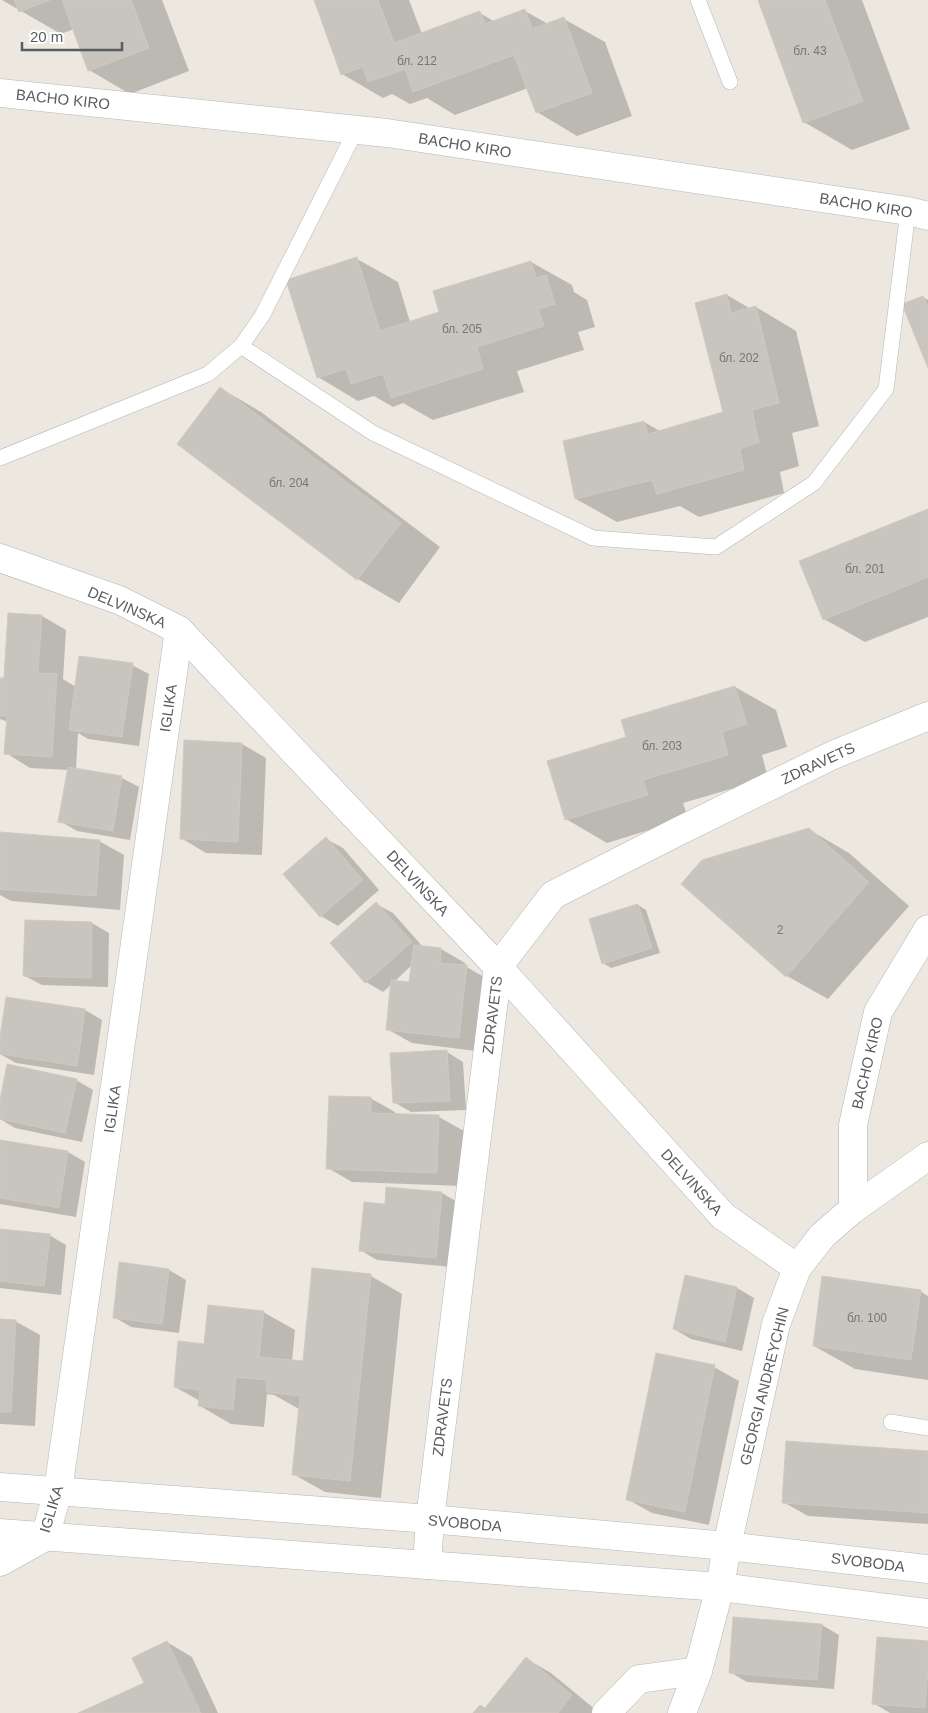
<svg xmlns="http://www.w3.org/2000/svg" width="928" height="1713" viewBox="0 0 928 1713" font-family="Helvetica,sans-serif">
<rect width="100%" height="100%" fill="#ece8df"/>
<g fill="#0003" fill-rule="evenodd">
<path d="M2,0h160l27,71 -59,23 -41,-24 -15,-41 -13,5z"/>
<path d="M315,0h94l13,34 58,-21 15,9 30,-11 23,13 16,-5 41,23 27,74 -55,20 -40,-24 -9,-24 -73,27 -28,-17 -17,6 -18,-10 -9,4 -41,-24z"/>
<path d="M759,0h103l48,129 -58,21 -48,-28z"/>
<path d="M357,259l41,23 12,40 31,-9 90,-51 41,23 2,7 13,8 8,27 -17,5 6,18 -67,21 7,21 -91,28 -30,-17 -10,4 -19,-11 -16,5 -40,-24z"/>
<path d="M727,295l24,14 5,-2 40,24 23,95 -27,7 7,33 -19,6 4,21 -85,24 -19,-11 -63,16 -41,-23 68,-77 16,9 65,-18z"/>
<path d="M923,297l5,3v65z"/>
<path d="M220,388l41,24 179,135 -41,56 -41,-24 -180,-135z"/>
<path d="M928,510v107l-63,25 -41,-23z"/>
<path d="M42,616l24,14 -3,49 13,8 56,-22 17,9 -10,72 -51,-7 -10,-6 -2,37 46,8 17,9 -9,53 -53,-9 -17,-10 9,-51 -39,-2 -24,-15 2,-31 -8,-3v-40h5z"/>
<path d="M735,687l41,23 11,37 -25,8 6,23 -85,25 5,15 -81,25 -41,-24 62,-81z"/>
<path d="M242,744l24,14 -4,97 -56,-2 -25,-15z"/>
<path d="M808,829l41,24 60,53 -81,93 -41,-23z"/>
<path d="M0,833l99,8 25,14 -4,55 -109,-9 -11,-6z"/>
<path d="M326,839l17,9 36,42 -41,36 -17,-10 -36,-42z"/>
<path d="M376,904l17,9 30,34 18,2 24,14v3l26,15 -7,71 -72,-9 -25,-14 5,-45 -9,8 -17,-10zM412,965l-2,18 -16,-1z"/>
<path d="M638,905l8,5 14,43 -49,15 -8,-5z"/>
<path d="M26,921l66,2 17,10 -1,54 -66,-2 -17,-9z"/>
<path d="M85,1010l17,10 -8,55 -78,-12 -16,-9v-9z"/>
<path d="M447,1052l16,10 3,48 -55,2 -17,-10z"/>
<path d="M76,1080l17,10 -11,52 -67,-14 -15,-9v-12z"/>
<path d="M370,1098l25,14v3l44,2 25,14 -2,55 -110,-4 -24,-14z"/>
<path d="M0,1141l68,11 17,10 -9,55 -76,-13z"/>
<path d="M442,1193l17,10 -7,64 -75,-7 -17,-10 26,-45z"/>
<path d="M0,1230l49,5 17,10 -5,50 -61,-7z"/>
<path d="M169,1270l17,10 -7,53 -48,-6 -17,-10z"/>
<path d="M371,1276l31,18 -21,204 -56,-6 -32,-18 6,-65 -25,-14 -7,-1 -3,33 -33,-3 -31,-18v-5l-25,-14 30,-42 58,-33 32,18 -3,31 12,1z"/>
<path d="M686,1276l51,12 17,10 -12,53 -51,-12 -17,-10z"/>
<path d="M920,1291l8,5v84l-73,-11 -41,-23z"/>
<path d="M0,1320l15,1 25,14 -5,91 -35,-2z"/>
<path d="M714,1367l25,14 -30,144 -57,-12 -25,-14z"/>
<path d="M928,1452v72l-120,-8 -25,-14z"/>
<path d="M822,1625l17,10 -5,54 -87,-7 -17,-10z"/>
<path d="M167,1642l25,15 26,56h-137l65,-30z"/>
<path d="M928,1642v71h-38l-17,-10z"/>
<path d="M527,1659l24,14 45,37 -2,3h-119l10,-4z"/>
</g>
<g fill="#c8c5be" stroke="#d0c9be">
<path d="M14,0h36l-31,12z"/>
<path d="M62,0h69l18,48 -61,23z"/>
<path d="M314,0h64l16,43 86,-32 5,13 40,-15 7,20 32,-12 28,76 -56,20 -22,-58 -101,37 -8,-23 -37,13 -5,-15 -22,8z"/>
<path d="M758,0h67l38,101 -60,22z"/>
<path d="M357,257l23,74 59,-19 -6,-21 98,-30 5,17 10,-3 9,29 -17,5 6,17 -67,21 6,22 -92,29 -8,-24 -32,10 -5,-15 -29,9 -31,-98z"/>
<path d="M727,294l4,19 25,-7 23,97 -27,7 7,32 -19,7 4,21 -87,24 -5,-14 -77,19 -12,-58 81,-20 4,13 75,-22 -28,-109z"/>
<path d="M923,296l5,11v61l-26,-64z"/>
<path d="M220,387l181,136 -44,57 -180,-136z"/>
<path d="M928,509v68l-105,43 -24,-59z"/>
<path d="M8,613l34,2 -4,58 19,1 -5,83 -48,-3 3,-38h-7v-38h4z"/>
<path d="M79,656l54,7 -11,74 -53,-7z"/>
<path d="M735,686l12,38 -25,8 6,23 -85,25 5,15 -83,25 -18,-59 79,-24 -5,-17z"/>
<path d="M184,740l58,3 -4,99 -58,-3z"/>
<path d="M68,767l54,9 -9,55 -55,-9z"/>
<path d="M809,828l60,54 -83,95 -105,-93 21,-24z"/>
<path d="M0,832l100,8 -4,56 -96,-7z"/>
<path d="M326,837l37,43 -43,37 -37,-43z"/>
<path d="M376,902l36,40 -47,41 -35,-40z"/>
<path d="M638,904l14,44 -50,16 -13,-45z"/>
<path d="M25,920l67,2 -1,56 -68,-2z"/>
<path d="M414,945l27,3 -1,15 27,2 -8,73 -73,-8 5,-50 18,2z"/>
<path d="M6,997l79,12 -8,57 -77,-12v-17z"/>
<path d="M447,1050l3,51 -57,2 -3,-50z"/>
<path d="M7,1064l70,15 -12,54 -65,-14v-19z"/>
<path d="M329,1096l42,1v16l68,2 -2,58 -111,-4z"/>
<path d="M0,1140l68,11 -9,57 -59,-10z"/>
<path d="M386,1187l56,5 -6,66 -77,-7 5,-49 21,2z"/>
<path d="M0,1229l50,5 -6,52 -44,-5z"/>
<path d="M119,1262l50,7 -7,55 -49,-6z"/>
<path d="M312,1268l59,6 -21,207 -58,-6 8,-79 -34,-4 1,-12 -31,-3 -3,33 -35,-4 2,-16 -26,-3 4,-46 26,3 4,-39 56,6 -5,46 44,4z"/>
<path d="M685,1275l52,12 -12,55 -52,-13z"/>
<path d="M822,1276l99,14 -10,70 -98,-14z"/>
<path d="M0,1319l16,1 -5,92h-11z"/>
<path d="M656,1353l59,12 -30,147 -59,-12z"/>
<path d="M786,1441l142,10v62l-146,-10z"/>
<path d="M733,1617l89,7 -5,56 -88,-7z"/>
<path d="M877,1637l51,4v28l-3,39 -53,-4z"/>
<path d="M167,1641l34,72h-123l66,-30 -12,-25z"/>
<path d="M526,1657l46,38 -14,18h-85l7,-8 5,3z"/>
</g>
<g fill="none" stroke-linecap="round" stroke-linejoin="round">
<g stroke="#b2b6bb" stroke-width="16">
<g id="service">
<path d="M698,0l32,82"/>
<path d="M241,346l132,87 220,105 123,9 98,-64 72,-94 22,-178"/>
<path d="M0,458l208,-84 33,-28 21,-30 94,-186"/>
<path d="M891,1422l37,6"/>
</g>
</g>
<g stroke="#b2b6bb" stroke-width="29">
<g id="minor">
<path d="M0,93l387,40 521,78 20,5"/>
<path d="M0,558l119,42 60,30 319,337 225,249 74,52"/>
<path d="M853,1209v-84l25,-113 50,-83"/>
<path d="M0,1487l430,32 297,27 201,23"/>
<path d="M0,1533l720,54 208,26"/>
<path d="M0,1562l45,-25 13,-46 121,-861"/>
<path d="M427,1565l3,-46 68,-552 55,-72 122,-62 158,-78 95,-39"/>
<path d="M606,1713l33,-34 59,-8"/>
<path d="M682,1713l16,-42 22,-84 7,-41 49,-222 21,-56 26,-33 30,-26 75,-53"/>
</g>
</g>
<use href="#service" stroke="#fff" stroke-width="15"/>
<use href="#minor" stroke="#fff" stroke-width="28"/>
</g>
<g text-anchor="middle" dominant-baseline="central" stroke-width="4" stroke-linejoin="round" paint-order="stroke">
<g font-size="12" fill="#747778">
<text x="810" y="51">бл. 43</text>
<text x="417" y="61">бл. 212</text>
<text x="462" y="329">бл. 205</text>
<text x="739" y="358">бл. 202</text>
<text x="289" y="483">бл. 204</text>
<text x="865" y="569">бл. 201</text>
<text x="662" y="746">бл. 203</text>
<text x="780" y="930">2</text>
<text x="867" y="1318">бл. 100</text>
</g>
<g font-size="15" fill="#585d61" stroke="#fff">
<text transform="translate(63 99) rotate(6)">BACHO KIRO</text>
<text transform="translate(465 145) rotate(9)">BACHO KIRO</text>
<text transform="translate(866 205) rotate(9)">BACHO KIRO</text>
<text transform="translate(127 607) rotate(23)">DELVINSKA</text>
<text transform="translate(168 708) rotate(-82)">IGLIKA</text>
<text transform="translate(818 763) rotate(-25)">ZDRAVETS</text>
<text transform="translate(418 883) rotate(47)">DELVINSKA</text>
<text transform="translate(492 1015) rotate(-83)">ZDRAVETS</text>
<text transform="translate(867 1063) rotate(-77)">BACHO KIRO</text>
<text transform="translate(112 1109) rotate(-82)">IGLIKA</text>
<text transform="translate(692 1182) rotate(48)">DELVINSKA</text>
<text transform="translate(764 1386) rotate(-76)">GEORGI ANDREYCHIN</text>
<text transform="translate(442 1417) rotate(-83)">ZDRAVETS</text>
<text transform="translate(51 1509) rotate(-73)">IGLIKA</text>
<text transform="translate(465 1523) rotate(5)">SVOBODA</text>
<text transform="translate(868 1562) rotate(7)">SVOBODA</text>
</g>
</g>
<path d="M22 42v8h100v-8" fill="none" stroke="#585d61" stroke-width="2.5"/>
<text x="30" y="42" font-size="15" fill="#585d61" stroke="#ffffff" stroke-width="4" paint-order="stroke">20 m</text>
</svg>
